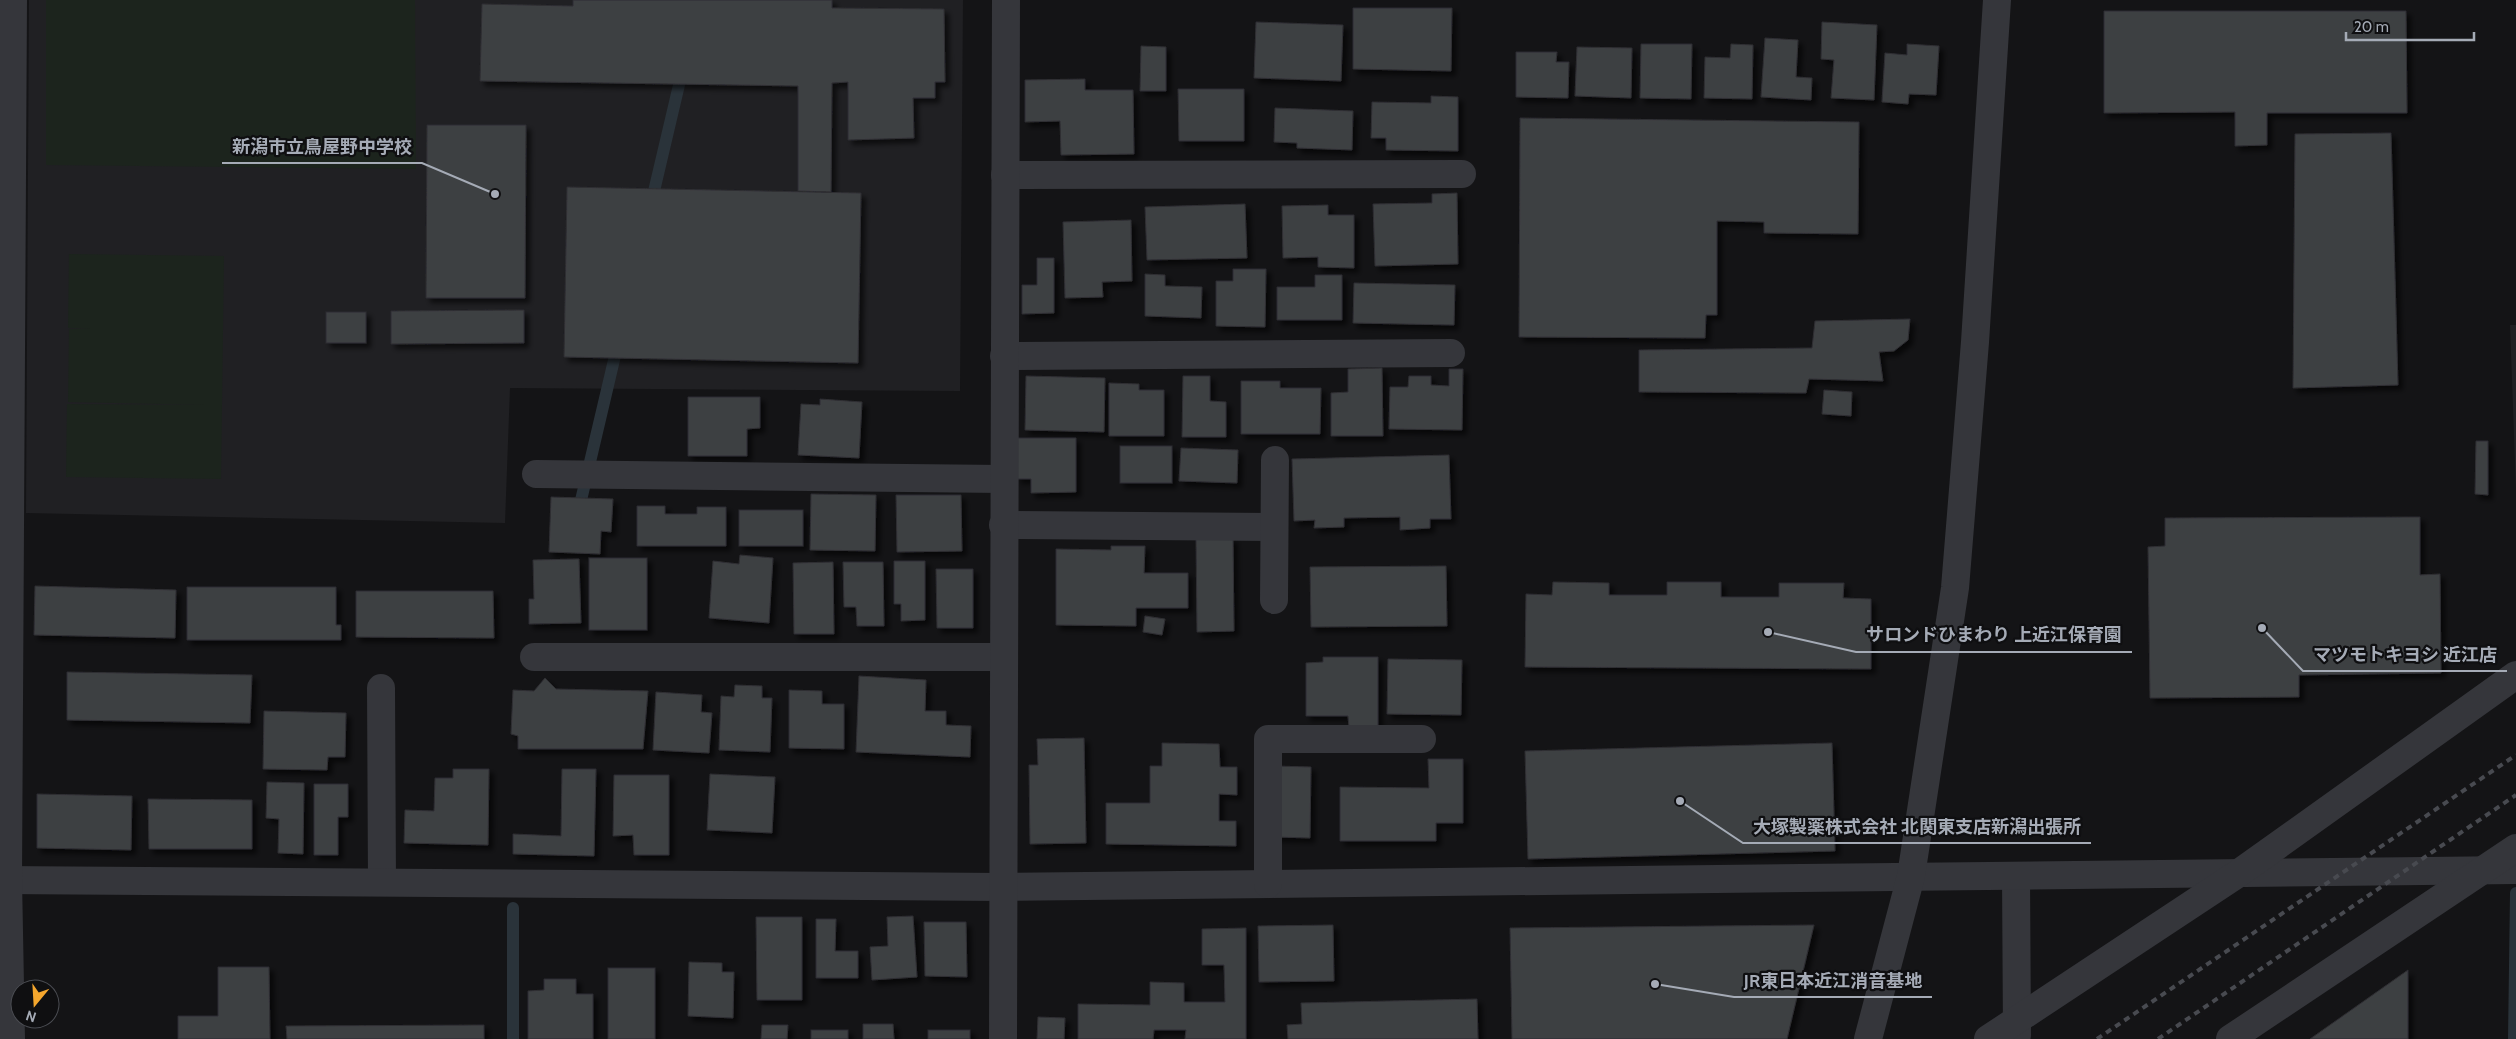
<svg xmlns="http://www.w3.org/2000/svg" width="2516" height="1039" viewBox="0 0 2516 1039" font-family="Cabin,'Noto Sans JP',sans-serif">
<defs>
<filter id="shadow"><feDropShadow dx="4.5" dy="4.5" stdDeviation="2.5" flood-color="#0009"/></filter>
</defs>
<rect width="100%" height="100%" fill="#141416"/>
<g fill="#202023">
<path d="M29,0h934l-3,391 -450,-3 -5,135 -479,-10z"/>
<path d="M2510,325h6v164z"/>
</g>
<g fill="#1c241d">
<path d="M46,0h369l1,169 -370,-4z"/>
<path d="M69,254l155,2 -3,223 -155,-2 1,-73 139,1 -138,-3 1,-73 21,-1h-22z"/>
</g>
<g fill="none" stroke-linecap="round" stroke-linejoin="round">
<g stroke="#2a333a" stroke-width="12">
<path d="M651,204l32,-136"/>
<path d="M578,513l40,-170"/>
<path d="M513,1039v-131"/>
<path d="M2514,1039l2,-146"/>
</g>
</g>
<g fill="#3e3f43" stroke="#2e2e32" filter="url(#shadow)">
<path d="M573,0h259v8l112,1 1,73h-10v16h-22l1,40 -66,2v-58l-16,1 -1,109 -33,-1v-105l-318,-5 2,-77 91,2z"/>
<path d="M1353,8h99l-1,63 -98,-2z"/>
<path d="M2104,11h302l1,102h-140v32l-32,1v-34l-131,1z"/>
<path d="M1256,22l87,3 -2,56 -87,-3z"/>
<path d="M1822,22l55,3 -3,75 -43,-2 3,-38 -13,-1z"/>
<path d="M1765,38l33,2 -2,37 16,1 -1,22 -50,-3z"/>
<path d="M1641,44h51l-1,55 -51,-1z"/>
<path d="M1731,44l22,1 -1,54 -48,-1 1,-41 25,1z"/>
<path d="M1907,44l32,2 -3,49 -27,-1 -1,10 -26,-2 3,-49 22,2z"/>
<path d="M1141,46l25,1v44h-26z"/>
<path d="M1577,47l55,1 -1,50 -56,-2z"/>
<path d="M1516,52h41l-1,10h13l-1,36 -52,-1z"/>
<path d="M1085,79v11h48l1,64 -73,1 -1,-34 -35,1v-42z"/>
<path d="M1178,89h66v52h-65z"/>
<path d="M1431,96l27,1v54l-72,-1v-12h-15l1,-36 59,1z"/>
<path d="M1275,108l78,3 -1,39 -55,-2v-5l-23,-1z"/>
<path d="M1520,118l339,4 -1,112 -94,-1v-11l-47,-1v94h-11l-1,23 -186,-1z"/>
<path d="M427,125h99l-1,173h-99z"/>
<path d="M2391,133l7,252 -105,3 2,-254z"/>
<path d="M567,187l294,6 -3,170 -294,-6z"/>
<path d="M1457,193l1,71 -83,2 -2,-62 59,-1v-9z"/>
<path d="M1245,204l2,54 -100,2 -2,-53z"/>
<path d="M1328,205v10h26v53l-36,-1v-10l-35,1 -1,-52z"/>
<path d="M1131,220l1,61 -30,1 1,15 -38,1 -2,-76z"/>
<path d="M1037,258h17v55l-32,1v-29h15z"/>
<path d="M1233,269h33l-1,58 -49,-1v-45h17z"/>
<path d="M1145,274l20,1v11l37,1 -1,31 -56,-2z"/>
<path d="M1315,275h27v45h-65v-33h38z"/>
<path d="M1354,283l101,2 -1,40 -101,-2z"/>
<path d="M524,310v33l-133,1v-33z"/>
<rect x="326" y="312" width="40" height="31"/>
<path d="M1910,319l-2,21 -14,11 -15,1 4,29 -74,-2 -3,14 -167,-1v-42l173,-2 3,-27z"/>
<path d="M1382,368l1,68h-52v-43l17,-1v-23z"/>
<path d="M1449,369h14l-1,61 -73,-1 1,-42h18l1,-11h22v9l18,1z"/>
<path d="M1026,376l79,2 -1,54 -79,-2z"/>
<path d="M1183,376h27v25l16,1v35h-44z"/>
<path d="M1241,381h39v7h41l-1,46h-79z"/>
<path d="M1109,383l30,1v6h25v46h-55z"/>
<path d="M1824,390l28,2 -1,24 -29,-2z"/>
<path d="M688,397h72v31l-13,1v27h-59z"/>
<path d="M820,399l42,3 -3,56 -61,-3 3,-51 19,1z"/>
<path d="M1017,438h59v54l-45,1v-14h-14z"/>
<path d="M2476,441h12v54l-13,-1z"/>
<rect x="1120" y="446" width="52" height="37"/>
<path d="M1181,448l57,2 -1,33 -58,-2z"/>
<path d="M1449,455l2,64h-21v9l-30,2v-13l-56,1v9l-30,1 1,-8 -21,1 -2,-62z"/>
<path d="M811,494l65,1 -1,56 -65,-1z"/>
<path d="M896,495h65l1,56 -65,1z"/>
<path d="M551,497l62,2 -2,33 -10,-1 -1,23 -51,-2z"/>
<path d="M637,506h28v8h32v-7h29v39h-89z"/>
<rect x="739" y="510" width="64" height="36"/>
<path d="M2420,517v58l20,-1 1,99 -142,2v22l-149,1 -2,-151 17,-1v-28z"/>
<path d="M1233,538l1,93 -37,1 -1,-93z"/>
<path d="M1111,546h34l-1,27h44v35h-52v18l-80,-1v-76l55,1z"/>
<path d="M740,555l33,3 -4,65 -60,-5 4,-57 26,3z"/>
<rect x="589" y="558" width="58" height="72"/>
<path d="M579,559l2,64 -52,1v-25h5l-1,-39z"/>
<path d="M894,561h31v59l-24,1v-17h-7z"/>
<path d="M833,562l1,72h-40l-1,-71z"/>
<path d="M843,562h40l1,64h-27l-1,-19h-12z"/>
<path d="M1446,566l1,60 -136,1 -1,-60z"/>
<path d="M936,569h37v59h-36z"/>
<path d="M1553,582l56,1v12h58v-13h54v15h58v-14h65l-1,15 28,1v70l-346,-2 1,-73 26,1z"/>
<path d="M35,586l141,4 -1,48 -141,-3z"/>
<path d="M187,587h149v38h5v15h-154z"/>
<path d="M356,591h137l1,47 -138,-1z"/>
<path d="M1145,616l20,3 -3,16 -19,-3z"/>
<path d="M1323,657h55v71h-29l-1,-12h-42v-53l17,-1z"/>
<path d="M1388,659l74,1 -1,55 -74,-1z"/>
<path d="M67,672l185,3 -2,48 -183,-3z"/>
<path d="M859,676l67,4 -1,31h21v14l25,1 -1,31 -114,-5z"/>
<path d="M545,678l11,11 92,2 -5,58h-125v-13l-7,-2 2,-44 21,1z"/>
<path d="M735,685l27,1v12h10l-2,54 -51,-2 2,-54 13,1z"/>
<path d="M789,690l33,1v13h22v45l-55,-1z"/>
<path d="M656,692l46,3 -1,17 11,1 -3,40 -56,-3z"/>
<path d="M264,711l82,2 -1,44h-17l-1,13 -64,-1z"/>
<path d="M1084,738l2,105 -56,1 -1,-79h9l-1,-26z"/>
<path d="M1162,743l57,1 1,23h17v28l-18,-1v27h17v25l-130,-2v-41h44v-37h12z"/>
<path d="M1832,743l3,108 -307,8 -3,-108z"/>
<path d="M1428,759h35v64h-27v18h-96v-54l89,1z"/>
<path d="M1276,766l35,1 -1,71 -35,-1z"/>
<path d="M453,769h36l-1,76 -84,-2 1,-33 29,1 1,-33h18z"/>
<path d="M562,769h34l-2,87 -81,-2v-20l48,2z"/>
<path d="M710,774l65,3 -3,56 -65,-3z"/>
<path d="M614,775h55v80h-35l-1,-20 -20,1z"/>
<path d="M267,782l37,1 -1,71 -25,-1 1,-34 -13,-1z"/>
<path d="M314,784h34v33h-10v38h-24z"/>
<path d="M37,794l95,2 -1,54 -94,-2z"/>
<path d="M148,799l104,1v49h-103z"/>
<path d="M913,916l4,61 -45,3 -2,-33 18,-1 -1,-29z"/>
<path d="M756,917h46v83h-45z"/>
<path d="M816,919h20l-1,32h23v27h-42z"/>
<path d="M924,922h42l1,55 -42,-1z"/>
<path d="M1333,925l1,56 -75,1 -1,-56z"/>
<path d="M1814,925l-27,114h-275l-2,-111z"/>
<path d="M1246,928v111h-61l1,-9h-32l-1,9h-75v-35l72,1v-23l34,1v19h41l-1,-37h-22v-36z"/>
<path d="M689,962l33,1v9h12l-1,46 -45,-2z"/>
<path d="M218,967h51l1,72h-92v-23h40z"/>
<rect x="608" y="968" width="47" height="71"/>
<path d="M2408,970v69h-98z"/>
<path d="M544,979h32v15h17v45h-65v-48l16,-1z"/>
<path d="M1477,999l1,40h-190l-1,-14 15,-1 -1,-21z"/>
<path d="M1038,1017l27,1 -1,21h-27z"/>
<path d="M863,1024h30l1,15h-31z"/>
<path d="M484,1025v14h-197l-1,-13z"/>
<path d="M762,1025h26l-1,14h-26z"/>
<rect x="811" y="1030" width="37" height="9"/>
<rect x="928" y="1030" width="42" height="9"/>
</g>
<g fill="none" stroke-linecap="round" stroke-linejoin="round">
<g stroke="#35363b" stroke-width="28">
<path d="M1005,175l457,-1"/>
<path d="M1004,356l447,-3"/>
<path d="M536,474l468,5"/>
<path d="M1003,525l271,2"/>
<path d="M1274,600l1,-140"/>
<path d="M534,657h469"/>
<path d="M381,688l1,194"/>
<path d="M2016,876l1,159"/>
<path d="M0,880l1002,7 1514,-17"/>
<path d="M1268,884v-145h154"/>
<path d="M11,1039l-3,-160 5,-879"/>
<path d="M1003,1039l3,-1039"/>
<path d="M1868,1039l43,-163 44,-288 20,-246 22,-342"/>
<path d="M1988,1039l251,-166 277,-198"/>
<path d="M2230,1039l286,-191"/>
</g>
<g stroke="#484a50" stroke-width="4" stroke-dasharray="6 5" stroke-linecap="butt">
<path d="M2097,1039l419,-284"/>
<path d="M2158,1039l358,-244"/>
</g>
</g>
<path fill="none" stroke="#a5abb6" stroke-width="2" d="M495 194L422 163H222M1768 632L1856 652H2132M2262 628L2303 671H2507M1680 801L1743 843H2091M1655 984L1734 997H1932"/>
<g fill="#a5abb6" stroke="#0f0f11" stroke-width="2">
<circle cx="495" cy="194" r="5"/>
<circle cx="1768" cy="632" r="5"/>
<circle cx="2262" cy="628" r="5"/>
<circle cx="1680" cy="801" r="5"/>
<circle cx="1655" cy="984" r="5"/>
</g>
<g font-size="18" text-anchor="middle" font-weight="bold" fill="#a5abb6" stroke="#0f0f11" stroke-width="4.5" stroke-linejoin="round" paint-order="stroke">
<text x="322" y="153">新潟市立鳥屋野中学校</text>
<text x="1994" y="641">サロンドひまわり 上近江保育園</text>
<text x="2405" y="661">マツモトキヨシ 近江店</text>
<text x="1917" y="833">大塚製薬株式会社 北関東支店新潟出張所</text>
<text x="1833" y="987">JR東日本近江消音基地</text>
</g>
<g transform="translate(35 1004) rotate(198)"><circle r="24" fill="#0f0f11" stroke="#4b4d53"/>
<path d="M0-4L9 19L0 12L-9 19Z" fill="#f4a62d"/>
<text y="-8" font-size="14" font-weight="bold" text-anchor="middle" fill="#a5abb6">N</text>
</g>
<path d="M2346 32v8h128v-8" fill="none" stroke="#a5abb6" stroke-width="2.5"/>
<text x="2354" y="32" font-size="15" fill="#a5abb6" stroke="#0f0f11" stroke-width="4" paint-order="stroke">20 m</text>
</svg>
